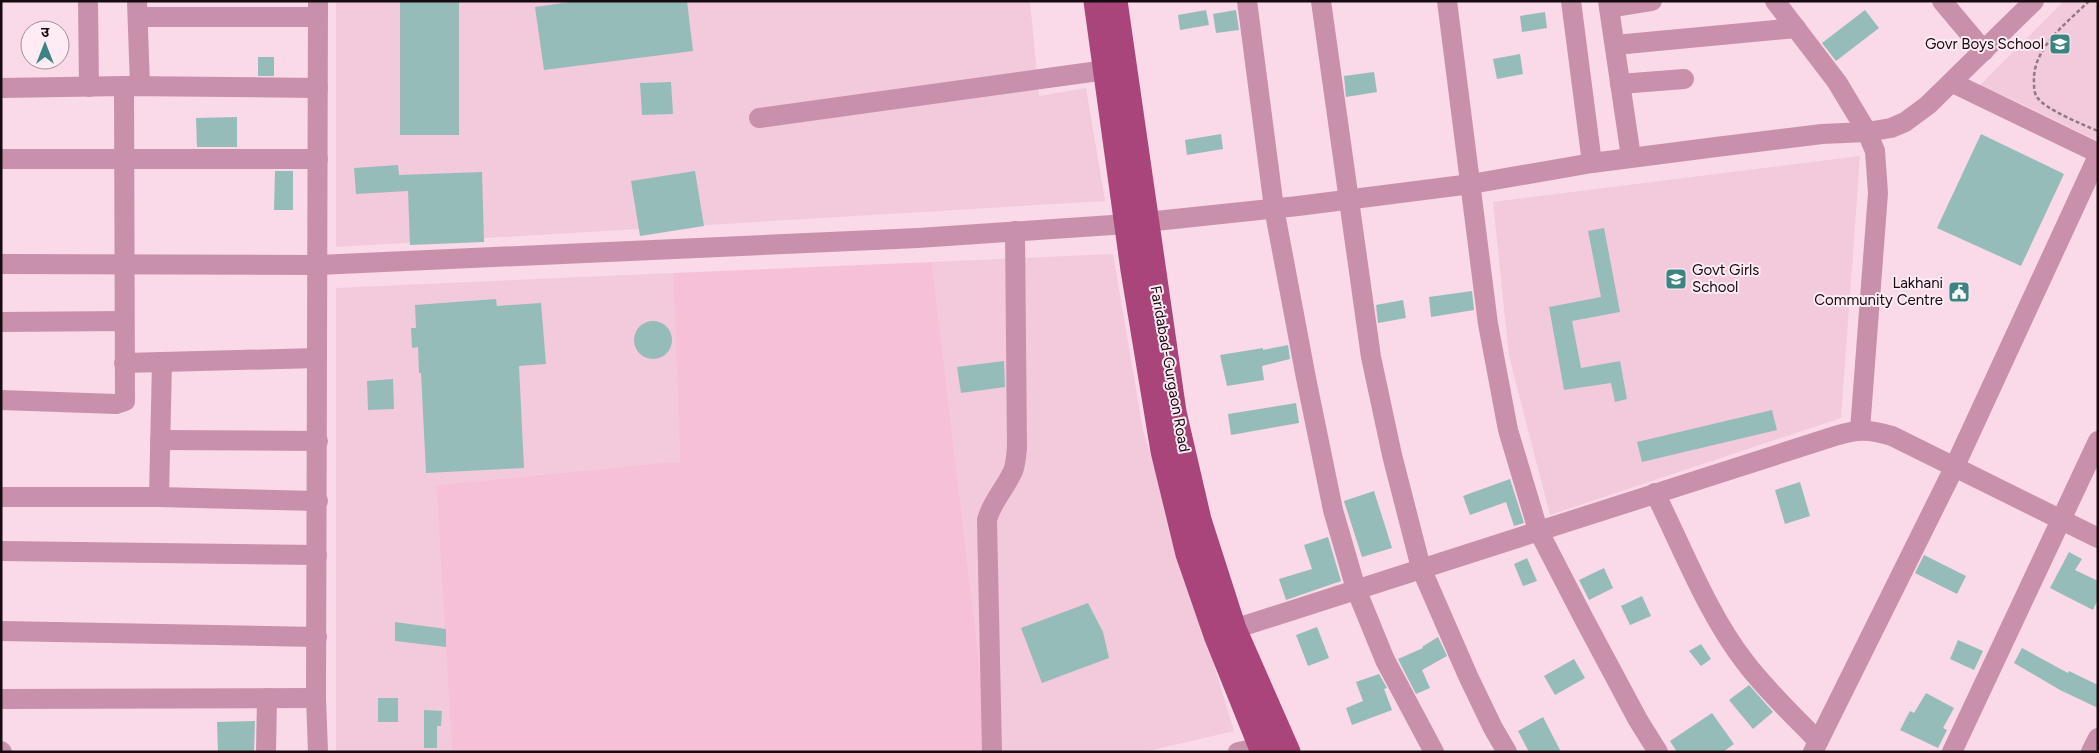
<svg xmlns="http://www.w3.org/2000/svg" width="2099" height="753" viewBox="0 0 2099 753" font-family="Figtree,'Noto Sans Devanagari',sans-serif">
<rect width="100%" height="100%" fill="#fad9e8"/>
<g fill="#f2cadc">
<path d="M336,1h694l9,95 47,-8 19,113 -769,46z"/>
<path d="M2064,1h34v140l-89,-43 -30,-12z"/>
<path d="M1860,156l-19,262 -291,97 -41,-159 -16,-154z"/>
<path d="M1113,254l30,176 91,301 -90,21h-154l-58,-490z"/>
<path d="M673,273l7,188 -244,24 16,267h-116v-464z"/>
</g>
<path fill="#f7c0d9" d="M932,262l58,490h-538l-16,-267 244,-24 -7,-188z"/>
<g fill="#96bcba">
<rect x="400" y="1" width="59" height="134"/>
<path d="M577,1h110l6,50 -149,19 -9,-63z"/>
<path d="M1206,10l3,15 -29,5 -2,-15z"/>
<path d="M1236,10l3,20 -23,3 -3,-19z"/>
<path d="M1865,10l14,18 -43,33 -14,-18z"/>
<path d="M1545,12l2,16 -25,4 -2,-16z"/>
<path d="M1520,54l3,20 -26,5 -4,-20z"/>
<rect x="258" y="57" width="16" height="19"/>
<path d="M1374,72l3,20 -31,5 -2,-21z"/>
<path d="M671,82l2,32 -31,1 -2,-32z"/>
<path d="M237,117v30h-40l-1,-29z"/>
<path d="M1221,134l2,15 -36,6 -2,-15z"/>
<path d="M1981,134l83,40 -43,92 -84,-38z"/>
<path d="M398,165l1,10 83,-3 2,70 -74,3 -2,-54 -52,3 -2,-26z"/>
<path d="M275,171h18v39h-19z"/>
<path d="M695,171l9,55 -64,10 -9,-55z"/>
<path d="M1604,228l16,84 -48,9 9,47 39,-7 7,38 -12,3 -4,-19 -47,7 -15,-83 52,-10 -13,-66z"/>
<path d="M1472,291l2,19 -43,7 -2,-20z"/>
<path d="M496,299l1,7 44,-3 5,61 -27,2 5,102 -98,5 -5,-100h-2l-1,-26 -6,1 -1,-20h5l-1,-23z"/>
<path d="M1403,300l3,18 -28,5 -2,-18z"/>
<circle cx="653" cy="340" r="19"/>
<path d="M1288,345l2,14 -28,7 2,14 -37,6 -7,-31 43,-7v2z"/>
<path d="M1004,361l1,26 -44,6 -4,-26z"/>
<path d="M393,379l1,30 -26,1 -1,-29z"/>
<path d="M1296,403l3,20 -68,12 -3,-21z"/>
<path d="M1772,410l5,20 -135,32 -5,-20z"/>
<path d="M1510,479l14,44 -10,3 -8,-24 -36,13 -7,-19z"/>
<path d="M1800,482l10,34 -25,8 -10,-34z"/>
<path d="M1374,491l18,57 -30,9 -18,-56z"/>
<path d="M1328,537l13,44 -55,19 -7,-21 33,-10 -8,-24z"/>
<path d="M2069,552l13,7 -7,11 23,11v18l-5,11 -43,-22z"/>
<path d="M1924,555l42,21 -9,18 -42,-21z"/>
<path d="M1527,558l10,23 -14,5 -9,-22z"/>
<path d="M1604,568l9,20 -24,12 -10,-20z"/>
<path d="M1642,596l9,20 -21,9 -9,-19z"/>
<path d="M1088,603l15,29 6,26 -67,25 -21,-55z"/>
<path d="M395,622l51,7v18l-51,-6z"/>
<path d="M1317,627l12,31 -21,8 -12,-31z"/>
<path d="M1438,637l9,19 -25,14 8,18 -14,6 -18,-35 25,-11 -1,-1z"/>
<path d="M1958,640l25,11 -9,19 -24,-11z"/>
<path d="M1701,644l10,15 -10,7 -12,-15z"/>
<path d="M2022,648l46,25 1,-2 29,14v23l-38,-18 -46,-27z"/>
<path d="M1574,659l11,19 -30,17 -11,-19z"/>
<path d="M1379,674l8,14 -3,1 8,21 -40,15 -6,-17 17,-7 -7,-19z"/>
<path d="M1749,685l24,27 -20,17 -24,-29z"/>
<path d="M1926,693l28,15 -11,20 4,2 -9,18 -38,-18 10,-19 4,2z"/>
<rect x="378" y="698" width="20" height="24"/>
<path d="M424,710l18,1 -1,15h-4v22h-13z"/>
<path d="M1712,713l22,31 -11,8h-46l-7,-11z"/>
<path d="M1543,717l18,35h-32l-11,-21z"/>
<path d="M255,721l-1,31h-36l-1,-30z"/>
</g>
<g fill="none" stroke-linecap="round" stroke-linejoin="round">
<path stroke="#8f7983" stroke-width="2.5" stroke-dasharray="4 2.5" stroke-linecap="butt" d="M2089,1c-22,22 -57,47 -55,81 0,5 0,11 3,15 7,12 47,28 61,34"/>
<g stroke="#c990ab" stroke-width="20">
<path d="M88,1l1,86"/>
<path d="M137,1l3,85"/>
<path d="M1247,1l27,207 32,170 27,132 23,79 29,71 49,92"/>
<path d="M1321,1l50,356 21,98 29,113 47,108 25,52 14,24"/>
<path d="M1447,1l41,323 20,106 30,100 46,89 54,101 20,32"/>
<path d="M1571,1l21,162"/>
<path d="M1608,1l23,156"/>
<path d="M1775,1l62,81 30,50 8,19 3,42 -18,237"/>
<path d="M1942,1l42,50"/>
<path d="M1609,8l43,-7"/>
<path d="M138,17h180"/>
<path d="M1615,45l181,-17"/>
<path d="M1953,83l145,70"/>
<path d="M1620,84l64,-5"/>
<path d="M1,88l123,-2 194,2"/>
<path d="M759,118l347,-48"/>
<path d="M1,159h317"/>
<path d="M1,264l317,1 600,-27 209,-14 171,-18 173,-22 121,-21 124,-16 106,-13 45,-2 24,-4 14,-6 23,-17 106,-104"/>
<path d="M1,322l123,-1"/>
<path d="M124,363l193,-5"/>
<path d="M1,400l115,4 9,-3 -1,-315"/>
<path d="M160,440l158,1"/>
<path d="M1655,493c27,54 53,122 90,169 22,29 48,53 73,79"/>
<path d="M1,497h158l159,4"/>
<path d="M159,497l3,-135"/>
<path d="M1,551l316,4"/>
<path d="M1234,629l601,-193c22,-7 34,-7 57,0l206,102"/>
<path d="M1,631l316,6"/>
<path d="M1,699l315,-1"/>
<path d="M1,751l1,1"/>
<path d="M266,752l1,-54"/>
<path d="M318,752l-2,-54 2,-697"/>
<path d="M992,752l-5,-232c5,-19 18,-31 26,-49 3,-7 3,-16 4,-23l-2,-217"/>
<path d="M1238,752l37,-7"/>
<path d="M1813,752l141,-284 144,-312"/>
<path d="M1952,752l146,-311"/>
<path d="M2091,752l7,-14"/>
</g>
<g stroke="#a9457a" stroke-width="25">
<path d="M1096,1l37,269 30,181 25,103 28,81 47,117"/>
<path d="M1115,1l59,411 25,108 35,109 54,123"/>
</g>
</g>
<defs>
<g id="school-square" transform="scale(1.125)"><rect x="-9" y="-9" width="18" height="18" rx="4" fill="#3c8481" stroke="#ffebf3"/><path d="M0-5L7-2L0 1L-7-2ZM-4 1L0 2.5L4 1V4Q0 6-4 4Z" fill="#fff"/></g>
<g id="civic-square" transform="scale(1.125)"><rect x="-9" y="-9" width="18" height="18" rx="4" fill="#3c8481" stroke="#ffebf3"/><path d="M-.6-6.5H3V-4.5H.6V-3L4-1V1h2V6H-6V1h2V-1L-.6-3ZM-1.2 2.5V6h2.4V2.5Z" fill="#fff"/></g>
</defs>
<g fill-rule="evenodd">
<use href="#school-square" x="2060" y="44"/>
<use href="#school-square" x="1676" y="279"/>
<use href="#civic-square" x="1959" y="292"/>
</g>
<g text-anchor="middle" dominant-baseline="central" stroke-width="4" stroke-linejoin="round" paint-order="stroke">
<g font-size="15" fill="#150b10" stroke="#ffebf3" text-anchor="end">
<text x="2044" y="44">Govr Boys School</text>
<text x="1692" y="270" text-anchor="start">Govt Girls<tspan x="1692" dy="17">School</tspan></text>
<text x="1943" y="283">Lakhani<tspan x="1943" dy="17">Community Centre</tspan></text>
</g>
<g font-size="15" fill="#150b10" stroke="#ffebf3">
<text transform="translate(1170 369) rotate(80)">Faridabad-Gurgaon Road</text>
</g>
</g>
<rect width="2099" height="753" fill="none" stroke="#150b10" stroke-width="5"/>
<g transform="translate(45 45)"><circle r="24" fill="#ffebf3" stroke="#a19198"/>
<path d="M0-4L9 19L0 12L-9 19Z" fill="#3c8481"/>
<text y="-8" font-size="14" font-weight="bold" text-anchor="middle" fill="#150b10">उ</text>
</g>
</svg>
